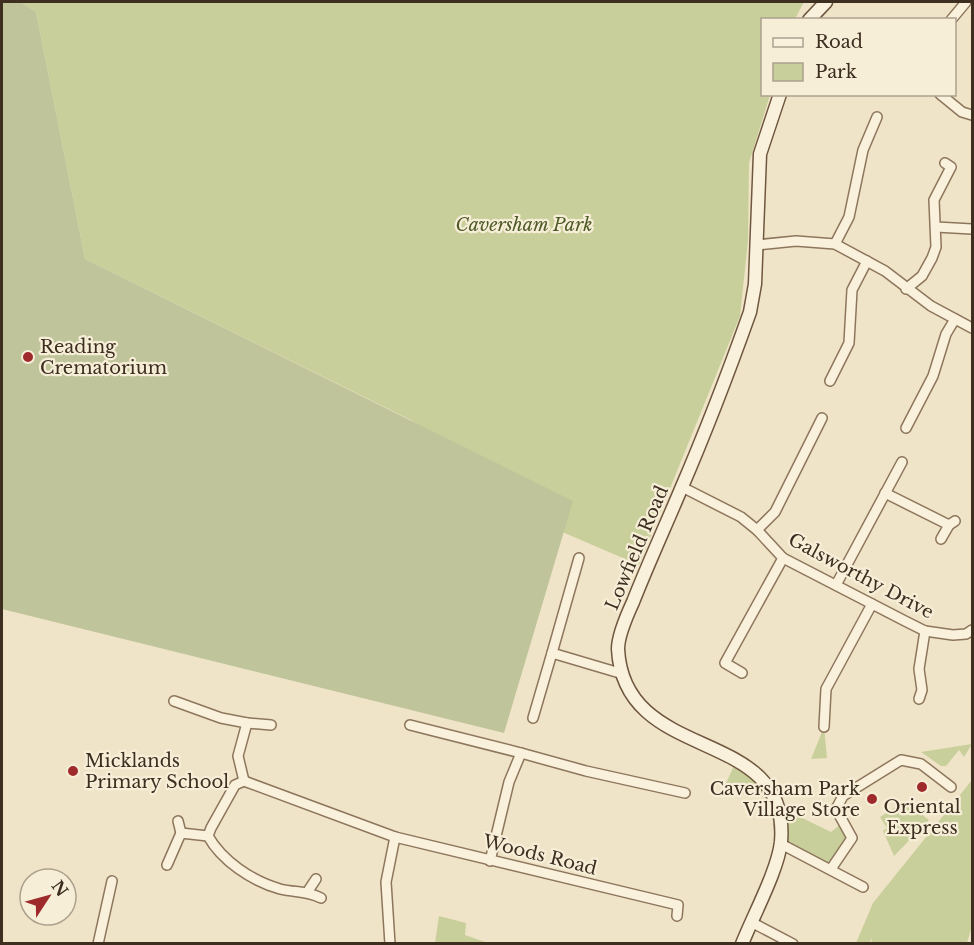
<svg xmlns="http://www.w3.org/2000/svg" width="974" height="945" viewBox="0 0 974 945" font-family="'Libre Baskerville',serif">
<rect width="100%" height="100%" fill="#f0e4c8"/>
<g fill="#c9cf9b">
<path d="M21,2h783l-9,17 -33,1v74l8,1 -21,68 -1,78 -8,75 -101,249 -86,-37 -142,-108 -326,-161 -49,-247z"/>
<path d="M824,727l3,31 -16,1z"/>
<path d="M972,744l-8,13 -5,-7 -13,16h-5l-20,-14z"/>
<path d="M737,759l36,40 -50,-9z"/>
<path d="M972,780v146l-5,17h-96l1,-5 -3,5h-13l17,-40z"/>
<path d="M905,801l24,19 -35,36 -11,-25 4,-3 -7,-11z"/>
<path d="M790,812l41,20 10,-8 6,11 -15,27 -7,4 -44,-22 -3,-31z"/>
<path d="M439,916l27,7 -1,12 23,8h-53z"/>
</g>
<path fill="#bfc49a" d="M2,2h19l15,10 49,247 488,242 -69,232 -502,-124z"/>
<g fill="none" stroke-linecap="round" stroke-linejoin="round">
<g stroke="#8d765c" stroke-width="12">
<g id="street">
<path d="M951,20l15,-18"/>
<path d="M940,94l22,18 10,3"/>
<path d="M936,227l36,2"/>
<path d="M835,244l14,-27 14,-67 14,-33"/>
<path d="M756,245l40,-4 39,3 50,27 46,35 41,22"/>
<path d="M906,289l16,-13 10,-18 4,-11 -2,-47 17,-33 -6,-4"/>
<path d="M830,381l19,-38 3,-53 15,-29"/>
<path d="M906,428l27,-52 13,-42 9,-15"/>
<path d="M682,487l59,30 16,13 26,28 122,63 20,10 28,4 13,-1 6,-4"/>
<path d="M885,493l64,32 6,-4"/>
<path d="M757,530l18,-18 47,-94"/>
<path d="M941,539l8,-14"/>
<path d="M579,558l-27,95 71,21"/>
<path d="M836,585l66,-123"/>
<path d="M742,673l-17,-10 58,-105"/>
<path d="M919,699l3,-9 -3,-21 6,-38"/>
<path d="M174,701l47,17 26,5 -9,33 6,25"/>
<path d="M533,718l19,-65"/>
<path d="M247,723l24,2"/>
<path d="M410,725l111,28 -12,29 -19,79"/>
<path d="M824,727l2,-38 46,-85"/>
<path d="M521,753l65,18 99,22"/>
<path d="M244,781l-9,4 -24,43 -3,8c14,25 44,45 72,53 16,4 25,1 41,9"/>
<path d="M244,781l151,56"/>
<path d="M178,821l3,12"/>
<path d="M781,844l82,43"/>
<path d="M167,865l14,-32 27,3"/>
<path d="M831,869l21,-31 -16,-29 7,-13 58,-36 20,4 30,23"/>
<path d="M308,891l8,-12"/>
<path d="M751,922l42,22"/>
<path d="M98,944l14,-63"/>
<path d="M390,944l-4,-62 9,-45 283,68 -1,11"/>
</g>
</g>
<g stroke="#6f573f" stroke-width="15">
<g id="secondary">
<path d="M809,20l17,-18"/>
<path d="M742,944c11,-28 36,-74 39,-102 10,-119 -157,-75 -163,-193 0,-14 9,-34 15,-47 15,-38 32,-75 48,-113 25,-58 48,-118 69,-177l5,-28 5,-130 20,-60"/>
</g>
</g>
<use href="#street" stroke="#faf1dc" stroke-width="9"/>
<use href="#secondary" stroke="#faf1dc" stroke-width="12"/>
</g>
<g fill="#9e2a2b" stroke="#f7eed8" stroke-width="2">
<circle cx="28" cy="357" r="6"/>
<circle cx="73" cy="771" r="6"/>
<circle cx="922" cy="787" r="6"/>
<circle cx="872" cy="799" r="6"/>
</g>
<g text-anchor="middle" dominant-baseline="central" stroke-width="4.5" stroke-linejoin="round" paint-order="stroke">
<g font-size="18" font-style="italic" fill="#4d5a26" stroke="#f7eed8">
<text x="524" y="225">Caversham Park</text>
</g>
<g font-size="18" fill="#3d2e20" stroke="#f7eed8" text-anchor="start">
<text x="40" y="347">Reading<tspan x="40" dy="21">Crematorium</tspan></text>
<text x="85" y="761">Micklands<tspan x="85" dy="21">Primary School</tspan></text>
<text x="860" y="789" text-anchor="end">Caversham Park<tspan x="860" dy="21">Village Store</tspan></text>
<text x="922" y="807" text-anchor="middle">Oriental<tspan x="922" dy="21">Express</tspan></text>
</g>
<g font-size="18" fill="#3d2e20" stroke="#f7eed8">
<text transform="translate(637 548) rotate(-67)">Lowfield Road</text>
<text transform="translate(861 576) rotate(28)">Galsworthy Drive</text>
<text transform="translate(540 855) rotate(14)">Woods Road</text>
</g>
</g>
<rect width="974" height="945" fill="none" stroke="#3d2e20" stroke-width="6"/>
<rect x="761" y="18" width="195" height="78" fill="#f7eed8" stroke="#ada18e" stroke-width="1.5"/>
<rect x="773" y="38" width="30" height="9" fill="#faf1dc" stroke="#ada18e" stroke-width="1.5"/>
<text x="815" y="48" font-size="18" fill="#3d2e20">Road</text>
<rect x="773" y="63" width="30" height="18" fill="#c9cf9b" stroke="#ada18e" stroke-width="1.5"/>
<text x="815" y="78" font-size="18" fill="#3d2e20">Park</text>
<g transform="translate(48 897) rotate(54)"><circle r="28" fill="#f7eed8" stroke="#ada18e" stroke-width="1.5"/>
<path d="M0-4.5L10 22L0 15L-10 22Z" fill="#9e2a2b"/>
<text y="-9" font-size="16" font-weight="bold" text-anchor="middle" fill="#3d2e20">N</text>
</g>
</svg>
